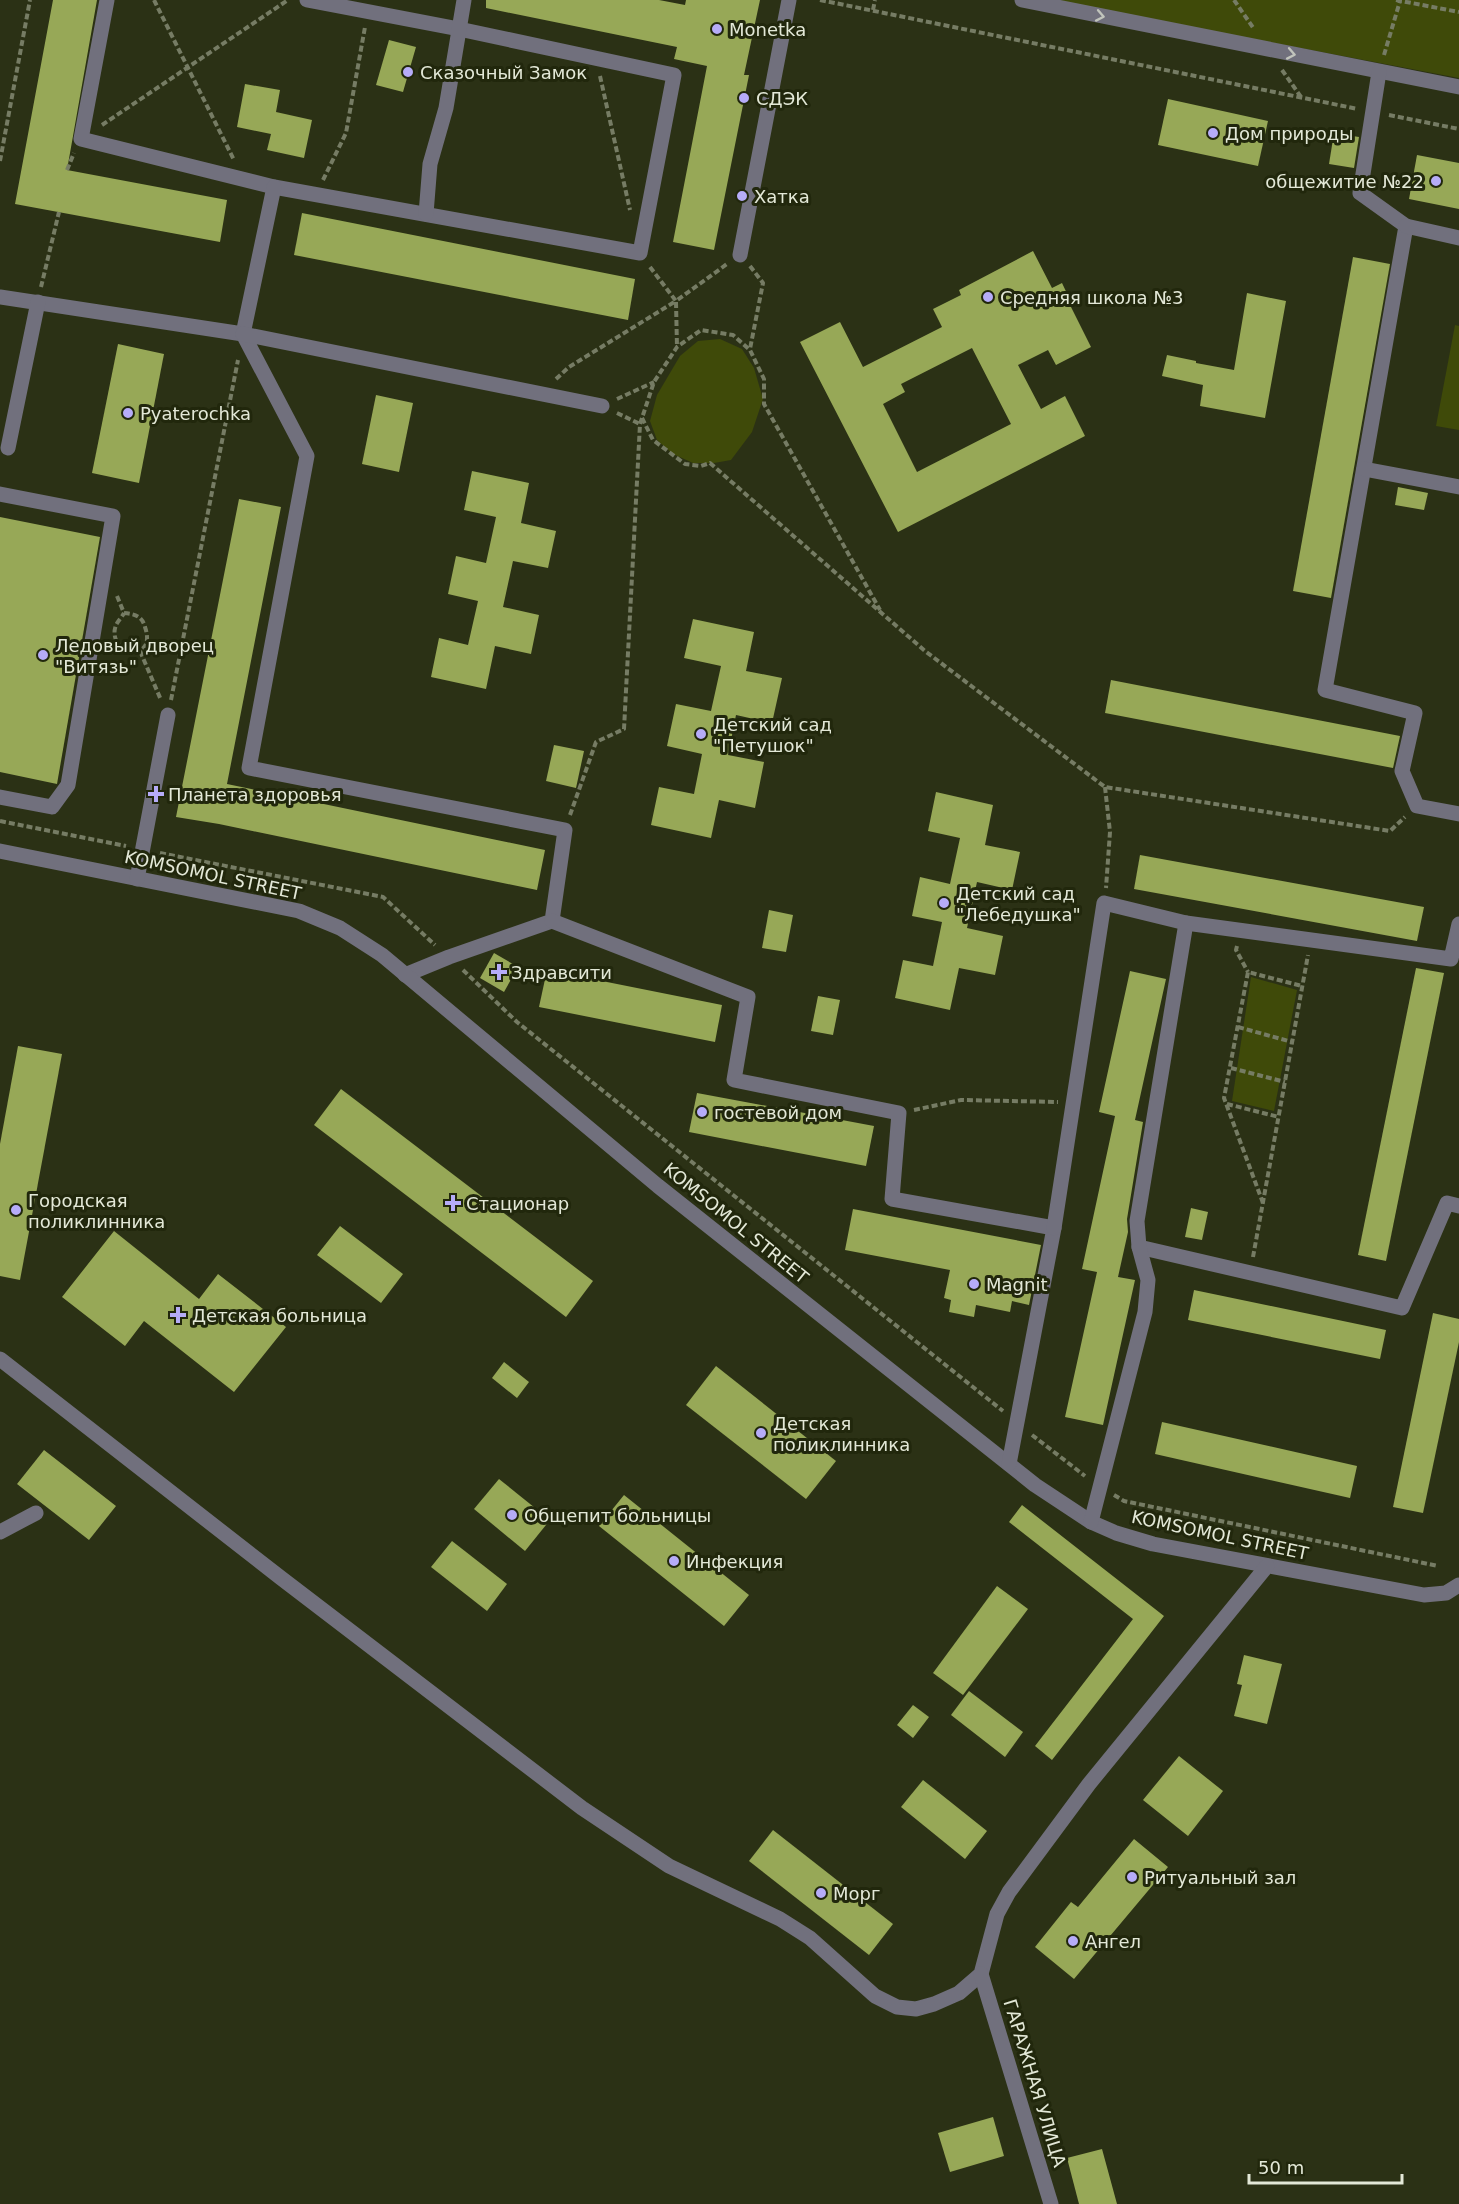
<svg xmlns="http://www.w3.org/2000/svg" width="1459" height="2204" viewBox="0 0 1459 2204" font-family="'DejaVu Sans',sans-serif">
<rect width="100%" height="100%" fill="#2b3115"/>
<g fill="#3f4a09">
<path d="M1047,0h412v78z"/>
<path d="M1455,325l4,1v104l-23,-4z"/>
<path d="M720,339l22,10 12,19 9,31 -11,33 -21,28 -17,3h-21l-20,-9 -16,-14 -7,-19 7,-26 23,-39 18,-15z"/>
<path d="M1251,977l46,13 -23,121 -42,-10z"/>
</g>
<g fill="#97a857" fill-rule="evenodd">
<path d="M53,0h44l-30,170 160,30 -7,42 -205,-38z"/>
<path d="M486,0h173l26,5 1,-5h74l-16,75h5l-35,175 -41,-8 34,-176 -33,-7 3,-12 -191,-39z"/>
<path d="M389,40l27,7 -13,45 -27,-7z"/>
<path d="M245,84l35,6 -4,22 36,8 -8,38 -37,-8 4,-16 -34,-7z"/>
<path d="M1168,99l100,22 -10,45 -100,-21z"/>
<path d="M1334,133l25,4 -5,31 -25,-4z"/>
<path d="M1417,155l42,8v46l-50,-10z"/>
<path d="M302,213l333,66 -7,41 -334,-65z"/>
<path d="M1033,251l19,37 10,-5 9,19 -2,1 22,44 -35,18 -8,-15 -30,15 23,44 24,-13 20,40 -187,96 -98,-190 40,-20 23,45 79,-40 -9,-18 28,-14 -2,-5zM972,348l39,76 -94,48 -34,-68 22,-12 -4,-8z"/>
<path d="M1353,257l37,7 -59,334 -38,-7z"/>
<path d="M1247,293l39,8 -21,117 -65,-12 3,-21 -41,-9 5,-21 29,6v2l38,7z"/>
<path d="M118,344l46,10 -25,129 -47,-10z"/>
<path d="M376,395l37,8 -14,69 -37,-8z"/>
<path d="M472,471l57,12 -8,40 35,8 -8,37 -35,-7 -10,46 36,8 -8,39 -36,-8 -9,43 -55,-12 8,-39 29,7 10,-44 -30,-7 8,-38 30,7 10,-46 -32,-7z"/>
<path d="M1398,487l30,6 -4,17 -29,-5z"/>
<path d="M239,499l42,8 -54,277 318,66 -8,40 -318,-66 -43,-7z"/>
<path d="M0,517l100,20 -43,247 -57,-12z"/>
<path d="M693,619l61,13 -8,39 36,7 -10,45 -36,-8 -8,40 36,7 -9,46 -36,-8 -8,38 -60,-13 8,-38 35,7 8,-40 -35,-8 9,-42 35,7 10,-45 -37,-8z"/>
<path d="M1111,680l289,56 -7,32 -288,-55z"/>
<path d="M554,745l30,6 -8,37 -30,-7z"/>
<path d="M936,792l57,13 -8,40 35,7 -8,38 -35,-8 -10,46 36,8 -8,39 -36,-7 -9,42 -55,-12 8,-38 30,6 9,-44 -30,-6 8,-39 30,7 10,-46 -32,-7z"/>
<path d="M1140,855l284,52 -7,34 -283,-52z"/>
<path d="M769,910l24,5 -7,37 -24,-4z"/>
<path d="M494,953l24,14 -14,25 -24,-14z"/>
<path d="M1416,968l28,5 -58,288 -28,-6z"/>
<path d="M547,970l175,35 -7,37 -176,-35z"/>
<path d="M1130,971l36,8 -31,141 8,2 -16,97 1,13 -10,45 17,3 -32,145 -38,-8 32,-145 -15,-3 33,-153 -16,-4z"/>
<path d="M818,996l22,4 -7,35 -22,-4z"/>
<path d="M18,1046l44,8 -42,226 -20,-4v-132z"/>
<path d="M341,1089l252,192 -27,36 -252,-192z"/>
<path d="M697,1093l177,33 -8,40 -177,-34z"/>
<path d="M1191,1208l17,4 -6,28 -17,-3z"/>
<path d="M853,1209l188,36 -12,60 -17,-4 -2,11 -34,-7 -2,12 -25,-5 2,-12 -7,-2 6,-28 -105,-20z"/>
<path d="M340,1226l63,48 -22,29 -64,-48z"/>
<path d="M114,1231l85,68 19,-25 68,53 -52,65 -90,-71 -19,25 -63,-49z"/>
<path d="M1194,1290l192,40 -6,29 -192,-39z"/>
<path d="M1433,1313l26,6v23l-36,171 -30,-6z"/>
<path d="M504,1362l25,20 -12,16 -25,-20z"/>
<path d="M716,1366l120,95 -30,38 -120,-94z"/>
<path d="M1162,1422l195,44 -7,32 -195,-44z"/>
<path d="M44,1450l72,56 -27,34 -72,-56z"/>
<path d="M499,1479l51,41 -25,31 -51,-42z"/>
<path d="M624,1495l125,100 -25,31 -125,-100z"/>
<path d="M1022,1505l142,111 -112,144 -17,-14 98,-127 -124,-97z"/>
<path d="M452,1541l55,43 -20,27 -56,-44z"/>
<path d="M997,1586l31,23 -65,86 -30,-22z"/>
<path d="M1244,1655l38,9 -15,60 -33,-8 8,-31 -5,-1z"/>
<path d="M969,1691l54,41 -18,25 -54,-42z"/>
<path d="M913,1705l16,12 -16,21 -16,-13z"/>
<path d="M1179,1756l44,35 -35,45 -45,-36z"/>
<path d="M923,1780l64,51 -22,28 -64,-52z"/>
<path d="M773,1830l120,94 -24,31 -120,-94z"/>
<path d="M1134,1839l34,28 -94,112 -39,-32 36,-45 7,5z"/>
<path d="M993,2117l11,39 -54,16 -12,-39z"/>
<path d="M1102,2149l15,55h-38l-12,-46z"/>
</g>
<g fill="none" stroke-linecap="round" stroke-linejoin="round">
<g stroke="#767c64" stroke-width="4" stroke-dasharray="6 3" stroke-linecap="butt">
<path d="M154,0l80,160"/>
<path d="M820,0l538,109"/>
<path d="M1234,0l20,29"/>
<path d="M1396,0l63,12"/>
<path d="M873,10l2,-10"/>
<path d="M1384,55l16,-54"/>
<path d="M1282,70l19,27"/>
<path d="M600,76l30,134"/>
<path d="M1389,115l70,14"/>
<path d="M102,125l186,-125"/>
<path d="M0,161l30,-161"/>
<path d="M67,170l7,-17"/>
<path d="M323,180l23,-47 19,-106"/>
<path d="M750,266l13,17 -13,66"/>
<path d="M650,267l26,34 51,-37"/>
<path d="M41,287l18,-75"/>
<path d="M676,302l1,45"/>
<path d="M556,379l13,-12 107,-66"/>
<path d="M617,399l37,-17"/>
<path d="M617,413l23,11"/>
<path d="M642,418l11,22 32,24 16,2 9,-3 215,188 180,136 285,44 15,-14"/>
<path d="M117,596l7,17c11,1 18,3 21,14 13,38 -40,27 -29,-2 2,-4 6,-8 8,-12"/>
<path d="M140,651l21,49"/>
<path d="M171,700l67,-340"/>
<path d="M1105,787l5,45 -4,56"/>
<path d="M570,815l26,-73 28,-13 16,-305 14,-42 23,-35 24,-17 32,5 17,15 14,29v25l116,206"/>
<path d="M0,821l126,25"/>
<path d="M160,853l223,44 52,48"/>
<path d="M1237,946l-1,4 12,22"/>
<path d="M463,970l54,52 486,389"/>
<path d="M1238,1027l54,15"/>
<path d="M1231,1068l54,14"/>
<path d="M1227,1104l52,13"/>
<path d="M914,1110l47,-10 97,2"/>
<path d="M1263,1203l-39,-105 24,-126 54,14"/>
<path d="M1253,1257l55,-302"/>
<path d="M1032,1435l53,41"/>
<path d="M1114,1495l10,6 314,65"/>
</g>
<g stroke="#71707d" stroke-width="15">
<path d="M107,0l-26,139 193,48 366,66 34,-178 -215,-46 -152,-29"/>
<path d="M1022,0l437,87"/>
<path d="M1379,72l-19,121 46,33 -81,464 90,23 -13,58 15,35 42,8"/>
<path d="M426,214l4,-50 16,-56 18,-108"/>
<path d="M1406,226l53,12"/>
<path d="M740,255l49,-255"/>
<path d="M0,297l243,37 31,-147"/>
<path d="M243,334l64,122 -58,312 316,62 -13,91 -103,36 -44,18"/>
<path d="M243,334l359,72"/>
<path d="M8,448l30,-146"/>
<path d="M1364,469l95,18"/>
<path d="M0,494l113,22 -45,269 -16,22 -52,-10"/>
<path d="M0,851l299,60 41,17 42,27 276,231 377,299 56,37 25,11 37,11 271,51 22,-2 13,-8"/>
<path d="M137,879l31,-164"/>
<path d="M552,921l196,76 -14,83 165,33 -7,86 162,29 -45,236"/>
<path d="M1054,1228l50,-325 82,20"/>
<path d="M1139,1247l263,61 45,-105 12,3"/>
<path d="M0,1359l281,219 301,230 87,58 111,53 30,19 65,58 22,11 19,2 18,-5 25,-11 22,-19 16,-60 12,-22 80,-108 178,-218"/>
<path d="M1091,1522l54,-210 3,-32 -9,-33 -2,-26 49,-298 265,36 8,-35"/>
<path d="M0,1532l36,-19"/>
<path d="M981,1974l70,230"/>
</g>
</g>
<defs><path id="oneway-chevron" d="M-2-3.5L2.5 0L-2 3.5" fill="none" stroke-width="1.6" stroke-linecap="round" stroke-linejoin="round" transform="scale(1.5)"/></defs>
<g stroke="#c1c4bc">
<use href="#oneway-chevron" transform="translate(1100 16) rotate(11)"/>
<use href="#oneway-chevron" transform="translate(1291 54) rotate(11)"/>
</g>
<g fill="#b6acf8" stroke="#21270c" stroke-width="2">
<circle cx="717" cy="29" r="6"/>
<circle cx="408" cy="72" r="6"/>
<circle cx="744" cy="98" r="6"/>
<circle cx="1213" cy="133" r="6"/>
<circle cx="1436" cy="181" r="6"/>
<circle cx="742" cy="196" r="6"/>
<circle cx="988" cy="297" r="6"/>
<circle cx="128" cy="413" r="6"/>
<circle cx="43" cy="655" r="6"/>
<circle cx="701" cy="734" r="6"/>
<path d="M153 785h6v6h6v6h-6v6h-6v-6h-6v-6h6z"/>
<circle cx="944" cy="903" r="6"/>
<path d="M496 963h6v6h6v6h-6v6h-6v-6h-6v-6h6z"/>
<circle cx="702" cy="1112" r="6"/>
<path d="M450 1194h6v6h6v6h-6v6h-6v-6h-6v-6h6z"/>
<circle cx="16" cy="1210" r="6"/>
<circle cx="974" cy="1284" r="6"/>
<path d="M175 1306h6v6h6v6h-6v6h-6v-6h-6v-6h6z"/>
<circle cx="761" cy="1433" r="6"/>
<circle cx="512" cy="1515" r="6"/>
<circle cx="674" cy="1561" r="6"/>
<circle cx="1132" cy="1877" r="6"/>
<circle cx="821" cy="1893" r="6"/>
<circle cx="1073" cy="1941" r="6"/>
</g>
<g text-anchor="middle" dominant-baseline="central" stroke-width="6" stroke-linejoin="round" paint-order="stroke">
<g font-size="18" fill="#e3e8d7" stroke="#21270c" text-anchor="start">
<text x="729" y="29">Monetka</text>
<text x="420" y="72">Сказочный Замок</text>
<text x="756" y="98">СДЭК</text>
<text x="1225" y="133">Дом природы</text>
<text x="1424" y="181" text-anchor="end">общежитие №22</text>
<text x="754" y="196">Хатка</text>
<text x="1000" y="297">Средняя школа №3</text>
<text x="140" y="413">Pyaterochka</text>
<text x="55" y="645">Ледовый дворец<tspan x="55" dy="21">"Витязь"</tspan></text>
<text x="713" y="724">Детский сад<tspan x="713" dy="21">"Петушок"</tspan></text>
<text x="168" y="794">Планета здоровья</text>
<text x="956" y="893">Детский сад<tspan x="956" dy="21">"Лебедушка"</tspan></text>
<text x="511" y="972">Здравсити</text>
<text x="714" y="1112">гостевой дом</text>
<text x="28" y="1200">Городская<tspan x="28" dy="21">поликлинника</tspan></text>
<text x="466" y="1203">Стационар</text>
<text x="986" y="1284">Magnit</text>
<text x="192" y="1315">Детская больница</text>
<text x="773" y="1423">Детская<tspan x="773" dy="21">поликлинника</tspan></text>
<text x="524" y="1515">Общепит больницы</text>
<text x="686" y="1561">Инфекция</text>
<text x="1144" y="1877">Ритуальный зал</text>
<text x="833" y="1893">Морг</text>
<text x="1085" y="1941">Ангел</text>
</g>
<g font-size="18" fill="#e3e8d7" stroke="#21270c">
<text transform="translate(213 875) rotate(12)">KOMSOMOL STREET</text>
<text transform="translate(736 1223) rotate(39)">KOMSOMOL STREET</text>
<text transform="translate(1220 1535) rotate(12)">KOMSOMOL STREET</text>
<text transform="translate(1035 2083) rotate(73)">ГАРАЖНАЯ УЛИЦА</text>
</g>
</g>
<path d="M1249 2174v9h153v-9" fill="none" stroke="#e3e8d7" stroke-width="3"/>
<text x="1258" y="2174" font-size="18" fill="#e3e8d7" stroke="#21270c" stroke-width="4.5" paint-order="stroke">50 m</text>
</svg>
